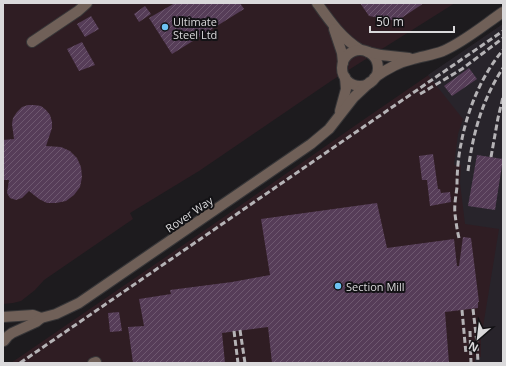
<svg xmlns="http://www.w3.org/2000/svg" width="506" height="366" viewBox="0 0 506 366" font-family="'Open Sans',sans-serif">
<defs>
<pattern id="building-hatch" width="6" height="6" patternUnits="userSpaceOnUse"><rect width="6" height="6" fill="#563d58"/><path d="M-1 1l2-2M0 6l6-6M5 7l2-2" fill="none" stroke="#6e586f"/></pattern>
</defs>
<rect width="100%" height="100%" fill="#1d1b1e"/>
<g fill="#2f1d23">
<path d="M3,3h452l-124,78 -132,90 -69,42 3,6 -89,61 -9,10 -14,11 -8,2 -10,1z"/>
<path d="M503,24v339h-492l197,-135 158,-110z"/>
</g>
<path fill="#28242b" d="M503,24v339h-28v-6h6v-18l18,-110 -34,-5 -5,-41 1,-18h-7l4,-31 5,-15 -35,-44z"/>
<g fill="url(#building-hatch)">
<path d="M175,3h65l4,6 -72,45 -23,-36z"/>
<path d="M360,3h64l-27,18 -28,-5z"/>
<path d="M145,6l6,8 -12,8 -5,-8z"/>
<path d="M91,16l8,13 -14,8 -8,-13z"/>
<path d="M82,42l13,23 -16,6 -12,-22z"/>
<path d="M469,68l8,11 -25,17 -8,-10z"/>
<path d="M28,105h6l7,1 5,4 4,5 2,7v6l-6,18 15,1 9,4 7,7 4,9 1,10 -2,10 -6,8 -8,6 -10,2h-9l-8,-4 -10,-8 -7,7 -6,2 -6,-2 -3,-5 2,-13h-6v-40l11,-1 -2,-15 1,-6 4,-6 5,-5z"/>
<path d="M433,154l5,35h2l1,4 9,-1 1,10 -21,4 -3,-26h-5l-3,-24z"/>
<path d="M477,155l26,4 -8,51 -27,-4z"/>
<path d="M377,203l10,45 67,-9 3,27h2l4,-29 8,1 8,64h-1v6l-33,4 4,51h-177l-4,-36 -46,6 3,30h-92l-5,-36 16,-1 -5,-27 32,-5 -1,-4 62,-8 38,-7 -9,-56z"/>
<path d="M119,312l3,19 -12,1 -2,-19z"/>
</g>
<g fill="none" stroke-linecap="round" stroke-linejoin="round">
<g stroke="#373638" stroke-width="12">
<g id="minor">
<path d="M317,3c12,17 25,36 44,47"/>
<path d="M334,29l8,24 1,10"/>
<path d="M32,42l46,-31 9,-8"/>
<circle cx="360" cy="68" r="18"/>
<path d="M368,52l13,3 28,3"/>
<path d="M374,78c11,-8 25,-16 39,-19 10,-3 20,-4 30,-8 21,-9 41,-26 60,-39"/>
<path d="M340,111l6,-22 -1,-12"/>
<path d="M3,317l30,-2 8,3"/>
<path d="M4,341l4,-5 4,-3 24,-11 5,-4 15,-4 23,-11 232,-159 18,-15 25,-32 16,-15"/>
<path d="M93,363l3,-1"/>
</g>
</g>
<use href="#minor" stroke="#706058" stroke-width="10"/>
<g stroke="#b5b3b6" stroke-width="3" stroke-dasharray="6 3" stroke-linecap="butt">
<path d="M420,94l42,-25 41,-31"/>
<path d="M491,157l7,-39 5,-21"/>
<path d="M468,171c5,-38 14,-71 35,-103"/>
<path d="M459,238c-2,-8 -3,-16 -4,-24 -1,-9 1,-18 2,-27 0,-14 1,-29 4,-43 6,-33 20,-68 42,-94"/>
<path d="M473,309l4,34 1,20"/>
<path d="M462,310l4,44"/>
<path d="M240,330l5,33"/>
<path d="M234,331l4,32"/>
<path d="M470,331l1,32"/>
<path d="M20,363l483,-332"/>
</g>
</g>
<g fill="#6dc2f3" stroke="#131215" stroke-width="1.5">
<circle cx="165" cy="27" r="4"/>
<circle cx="338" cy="286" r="4"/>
</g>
<g text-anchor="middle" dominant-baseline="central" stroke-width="4" stroke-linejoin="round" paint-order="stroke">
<g font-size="11" fill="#dad9db" stroke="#131215" text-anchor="start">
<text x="173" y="21">Ultimate<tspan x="173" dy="13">Steel Ltd</tspan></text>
<text x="346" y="286">Section Mill</text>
</g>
<g font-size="11" fill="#dad9db" stroke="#131215">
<text transform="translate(189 214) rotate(-34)">Rover Way</text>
</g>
</g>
<rect width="506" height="366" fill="none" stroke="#dad9db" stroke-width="8"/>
<g transform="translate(478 338) rotate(208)" stroke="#131215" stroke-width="3" paint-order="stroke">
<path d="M0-3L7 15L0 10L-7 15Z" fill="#dad9db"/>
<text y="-6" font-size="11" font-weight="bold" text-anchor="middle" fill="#dad9db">N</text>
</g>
<path d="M370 26v6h84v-6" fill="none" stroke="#dad9db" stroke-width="2"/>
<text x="376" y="26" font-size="12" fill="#dad9db" stroke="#131215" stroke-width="3" paint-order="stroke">50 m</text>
</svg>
